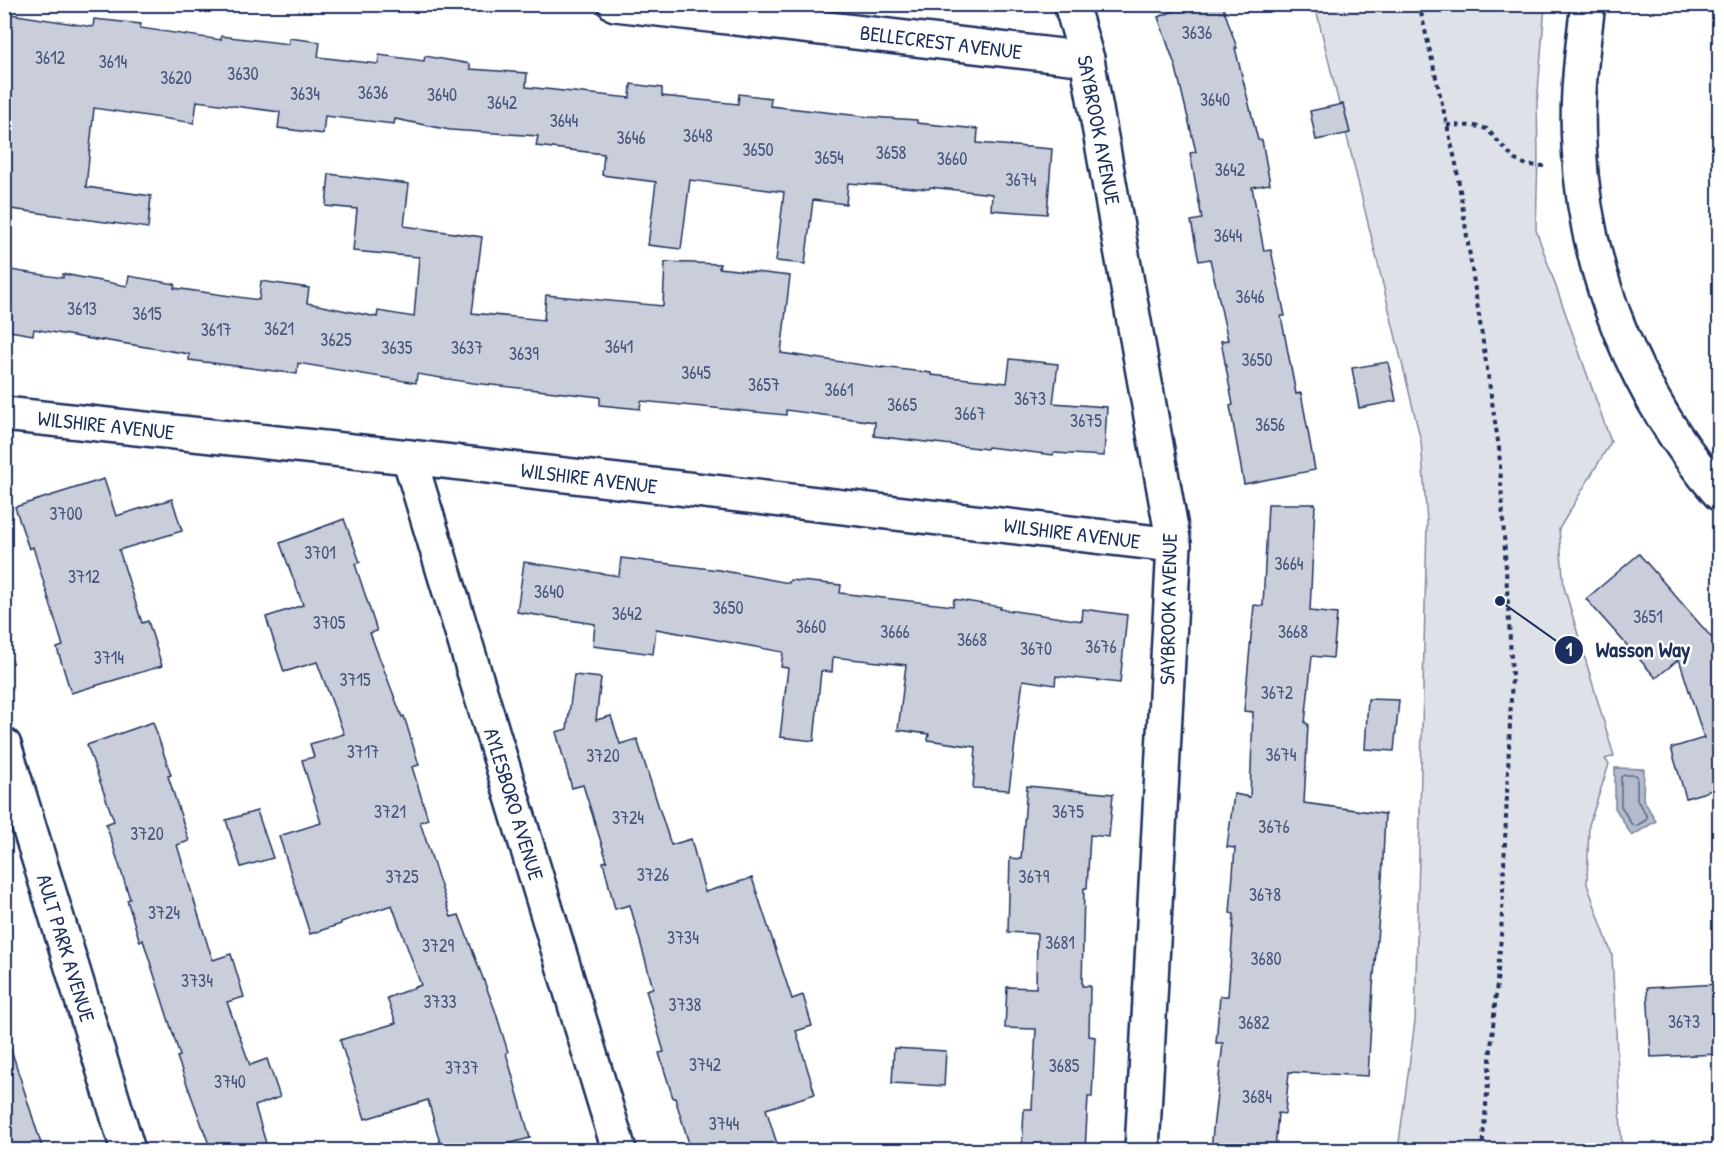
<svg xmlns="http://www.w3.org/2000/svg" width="1724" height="1155" viewBox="0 0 1724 1155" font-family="'Patrick Hand',sans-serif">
<rect width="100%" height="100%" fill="#fff"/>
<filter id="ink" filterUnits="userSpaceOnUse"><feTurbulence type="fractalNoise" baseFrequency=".0167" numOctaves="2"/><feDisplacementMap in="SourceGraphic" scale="12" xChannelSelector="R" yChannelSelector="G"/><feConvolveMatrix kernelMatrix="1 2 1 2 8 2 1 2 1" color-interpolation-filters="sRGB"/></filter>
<g filter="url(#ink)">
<path fill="#dee1e7" stroke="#7c88a2" stroke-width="1.5" d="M1315,5h230l-8,99 1,51 -2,75 75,212 -52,87 5,58 50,169 -9,3 4,5 -20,61 -2,59 25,71 10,195h-224l17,-129 12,-499 -6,-81z"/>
<path fill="#b5bbca" stroke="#77839f" stroke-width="1.5" d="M1615,768l29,1 -1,30 13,22 -24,15 -17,-28z"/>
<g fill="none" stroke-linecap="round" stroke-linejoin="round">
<path stroke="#596789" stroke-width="1.5" d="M1624,775h11l2,1v24l10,17 -1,3 -10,6 -4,-1 -11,-19v-29z"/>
</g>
<g fill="#caceda" stroke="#1b2f5e" stroke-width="1.5">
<path d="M1193,4h29l15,44h-2l23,92h4l8,44 -18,3 12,64 7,-1 14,66h-4l15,78 5,-1 14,77 -71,14 -14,-78 3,-1 -12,-64 7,-1 -18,-81 -11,2 -8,-40 11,-2 -12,-66 6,-1 -20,-84 -18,-51z"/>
<path d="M4,13l89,14 1,-8 47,5 -1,4 81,12v-4l68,8v-6l31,4 -2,15 60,7 1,-9 45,6 1,-5 45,8v5l57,4 -1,14 104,11 1,-14 31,4v8l76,8 1,-10 32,4 -1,8 100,11 47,3v3l61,6 -1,14 75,6 -5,65 -56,-4 1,-16 -62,-7 -1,2 -81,-6 -2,21 -33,-4 -8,64 -29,-3 8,-69 -94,-12 -9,69 -33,-4 8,-63 -54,-7 2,-21 -68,-8 2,-10 -88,-6 -55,-11 -1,5 -69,-8 -2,18 -45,-6 2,-16 -83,-11 -3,22 -100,-15 -8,79 65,9 -3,32 -144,-20z"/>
<path d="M1343,104l7,29 -34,7 -6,-29z"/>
<path d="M329,174l80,10 -5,42 78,11 -10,76 72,7 2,-25 117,11 2,-44 55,2 -1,4 71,8 -9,77 101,15v-1l49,6v2l76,8 3,-24 48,5 -5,39 54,4 -3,49 -50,-3 -1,2 -65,-8 -1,2 -113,-13 1,-14 -89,-12v5l-145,-14 -1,8 -40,-4v-8l-127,-14 -56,-9 -1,9 -118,-20 -1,11 -108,-14v-6l-87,-14v1l-68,-12 -1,6 -29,-5v-61l59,9v-4l64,12 2,-10 46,8 -1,4 85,12 2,-19 48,7 -2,15 70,14 1,-6 36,6 5,-60 -66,-6 4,-42 -31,-3z"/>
<path d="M1388,362l8,39 -37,7 -7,-40z"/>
<path d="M104,479l12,37 56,-17 10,32 -63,19 23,73 6,-2 14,45 -91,27 -14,-45 6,-2 -30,-99 -4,2 -14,-42z"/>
<path d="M1268,504h47l-5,107 27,3 -4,44 -21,-2 -7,67 3,1 -4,79 81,11 -3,66 -9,107 -5,89 -79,-4 -4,42 -7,-1 -3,37h-64l3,-30 9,-77h-7l4,-47h8l6,-82 -4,-1 5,-65 -8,-1 7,-53 16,3 3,-85 -9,-1 10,-106 9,1z"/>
<path d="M344,519l16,43 -5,2 22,67 -7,2 32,84 2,-1 15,49 -7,2 16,52 -8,3 31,95 8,-2 36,95 13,42 -2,1 24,85 -46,12h-42l-14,-50 -63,19 -25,-79 56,-17 -9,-25 34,-13 -29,-80 -51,17v2l-31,10 -31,-98 42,-13 -19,-63 12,-3 -4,-13 34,-10 -27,-72 -33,10 -18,-55 37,-12 -23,-62z"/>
<path d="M1639,554l80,92v142l-33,10 -15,-50 33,-10 -25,-79 -23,19 -70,-79z"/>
<path d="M621,558l98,12 70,13 1,-3 51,5 -1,8 113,13 1,-7 47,8 -1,2 82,12 1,-12 44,6 -7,68 -64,-7 -1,9 -32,-5 -14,110 -36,-2 3,-41 -48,-7 1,-6 -31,-4 8,-65 -73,-8 -1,15 -11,-1 -7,70 -34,-4 8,-69 -7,-1 2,-15 -127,-23 -3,25 -60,-8 2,-22 -78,-12 7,-50 95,14z"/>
<path d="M574,675l27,3 -5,42 15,-4 9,28 17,-5 34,106 20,-6 14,53 47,-14 40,121 11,-4 9,31 -16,5 19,63 -49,15 13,41h-88l-16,-52h-2l-14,-45 5,-1 -18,-62 7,-2 -23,-83 -15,4 -12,-47 4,-1 -24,-76 -11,3 -16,-56 11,-3z"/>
<path d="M1368,699l31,1 -5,51 -29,-2z"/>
<path d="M153,722l18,53 -3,1 21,65 -12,4 31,101 5,14 18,-6 13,43 -17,5 23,63 17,-6 13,38 -25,9 13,44h-57l-34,-93 3,-1 -37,-116 -3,2 -13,-42 3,-1 -24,-75 8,-3 -27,-76z"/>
<path d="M1027,786l86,8 -4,43 -19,-2 -3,53h-3l-2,98h8l-1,50 6,1 -3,60h-4l-3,53h-63l2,-41h8l4,-80 -31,-1 2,-41 29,1 1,-54 -29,-2 2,-74 11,1z"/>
<path d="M257,811l16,47 -32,9 -15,-47z"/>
<path d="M1719,984v70l-68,3 -4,-69z"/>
<path d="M894,1048l52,3 -2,35 -52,-3z"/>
<path d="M11,1049l32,101h-39v-100z"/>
</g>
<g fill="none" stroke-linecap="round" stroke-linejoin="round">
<g stroke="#1b2f5e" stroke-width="38">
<g id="minor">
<path d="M615,4l472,55"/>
<path d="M1071,4l16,55 87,486 -32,605"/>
<path d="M1588,4c-6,47 -12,94 -9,141 5,127 58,254 141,349"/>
<path d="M4,414l405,43 765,88"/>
<path d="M409,457l210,693"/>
<path d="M4,745l124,405"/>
</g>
</g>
<g stroke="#1b2f5e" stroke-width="4" stroke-dasharray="4.5 4.5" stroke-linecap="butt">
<path d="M1419,4l37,160 43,284 13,227 -11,262 -19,213"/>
<path d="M1447,125l28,1 12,3 28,31 12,5 17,1"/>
</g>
<use href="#minor" stroke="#fff" stroke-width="33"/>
</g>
</g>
<g text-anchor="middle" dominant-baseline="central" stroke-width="5" stroke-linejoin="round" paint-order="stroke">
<g font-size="18" fill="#47577d">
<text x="1197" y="32">3636</text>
<text x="50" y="57">3612</text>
<text x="113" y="61">3614</text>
<text x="243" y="73">3630</text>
<text x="176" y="77">3620</text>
<text x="373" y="92">3636</text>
<text x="305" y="93">3634</text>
<text x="442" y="94">3640</text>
<text x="1215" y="99">3640</text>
<text x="502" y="102">3642</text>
<text x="564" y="120">3644</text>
<text x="698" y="135">3648</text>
<text x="631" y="137">3646</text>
<text x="758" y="149">3650</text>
<text x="891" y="152">3658</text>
<text x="829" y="157">3654</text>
<text x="952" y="158">3660</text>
<text x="1230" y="169">3642</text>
<text x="1021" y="179">3674</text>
<text x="1228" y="235">3644</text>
<text x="1250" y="296">3646</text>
<text x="82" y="308">3613</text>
<text x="147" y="313">3615</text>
<text x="279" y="328">3621</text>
<text x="216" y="329">3617</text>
<text x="336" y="339">3625</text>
<text x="619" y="346">3641</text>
<text x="397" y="347">3635</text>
<text x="467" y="347">3637</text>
<text x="524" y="353">3639</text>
<text x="1257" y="359">3650</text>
<text x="696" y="372">3645</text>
<text x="764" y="384">3657</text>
<text x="839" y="389">3661</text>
<text x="1030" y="398">3673</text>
<text x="902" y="404">3665</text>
<text x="970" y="413">3667</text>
<text x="1086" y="420">3675</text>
<text x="1270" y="424">3656</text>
<text x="66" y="513">3700</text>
<text x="320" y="552">3701</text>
<text x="1289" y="563">3664</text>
<text x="84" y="576">3712</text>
<text x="549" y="591">3640</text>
<text x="728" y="607">3650</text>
<text x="627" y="613">3642</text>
<text x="1648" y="616">3651</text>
<text x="329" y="622">3705</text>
<text x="811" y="626">3660</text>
<text x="895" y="631">3666</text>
<text x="1293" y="631">3668</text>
<text x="972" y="639">3668</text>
<text x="1101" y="646">3676</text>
<text x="1036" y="648">3670</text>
<text x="109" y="657">3714</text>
<text x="355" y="679">3715</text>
<text x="1277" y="692">3672</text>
<text x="363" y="751">3717</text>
<text x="1281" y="754">3674</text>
<text x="603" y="755">3720</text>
<text x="390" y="811">3721</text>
<text x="1068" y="811">3675</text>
<text x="628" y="817">3724</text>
<text x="1274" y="826">3676</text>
<text x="147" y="833">3720</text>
<text x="653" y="874">3726</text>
<text x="402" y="876">3725</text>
<text x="1034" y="876">3679</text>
<text x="1265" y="894">3678</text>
<text x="164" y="912">3724</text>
<text x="683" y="937">3734</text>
<text x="1060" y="942">3681</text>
<text x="438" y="945">3729</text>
<text x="1266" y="958">3680</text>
<text x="197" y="980">3734</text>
<text x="440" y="1001">3733</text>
<text x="685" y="1004">3738</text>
<text x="1684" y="1021">3673</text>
<text x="1254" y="1022">3682</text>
<text x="705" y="1064">3742</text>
<text x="1064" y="1065">3685</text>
<text x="462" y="1067">3737</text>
<text x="230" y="1081">3740</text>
<text x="1257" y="1096">3684</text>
<text x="724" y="1123">3744</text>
</g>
<g font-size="21" fill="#1b2f5e" stroke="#fff">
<text transform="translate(941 42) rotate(7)">BELLECREST AVENUE</text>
<text transform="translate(1099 130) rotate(79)">SAYBROOK AVENUE</text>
<text transform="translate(106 425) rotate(6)">WILSHIRE AVENUE</text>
<text transform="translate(589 478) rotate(7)">WILSHIRE AVENUE</text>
<text transform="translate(1072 533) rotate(7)">WILSHIRE AVENUE</text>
<text transform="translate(1168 609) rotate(-89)">SAYBROOK AVENUE</text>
<text transform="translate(514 804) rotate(73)">AYLESBORO AVENUE</text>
<text transform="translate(66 948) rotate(73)">AULT PARK AVENUE</text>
</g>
</g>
<path fill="none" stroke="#1b2f5e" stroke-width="2" d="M1500 601L1569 650"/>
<g fill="#1b2f5e" stroke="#fff" stroke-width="2">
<circle cx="1500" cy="601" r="6"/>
<circle cx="1569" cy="650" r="15"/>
</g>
<g font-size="18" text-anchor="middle" font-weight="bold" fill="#fff">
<text x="1569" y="656">1</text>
</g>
<g font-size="22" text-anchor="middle" font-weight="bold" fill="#1b2f5e" stroke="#fff" stroke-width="5" stroke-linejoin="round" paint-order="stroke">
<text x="1643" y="657">Wasson Way</text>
</g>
<rect width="1724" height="1155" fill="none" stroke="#fff" stroke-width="24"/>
<rect x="12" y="12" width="1700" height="1131" fill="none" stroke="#1b2f5e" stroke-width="2" filter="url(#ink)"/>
</svg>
